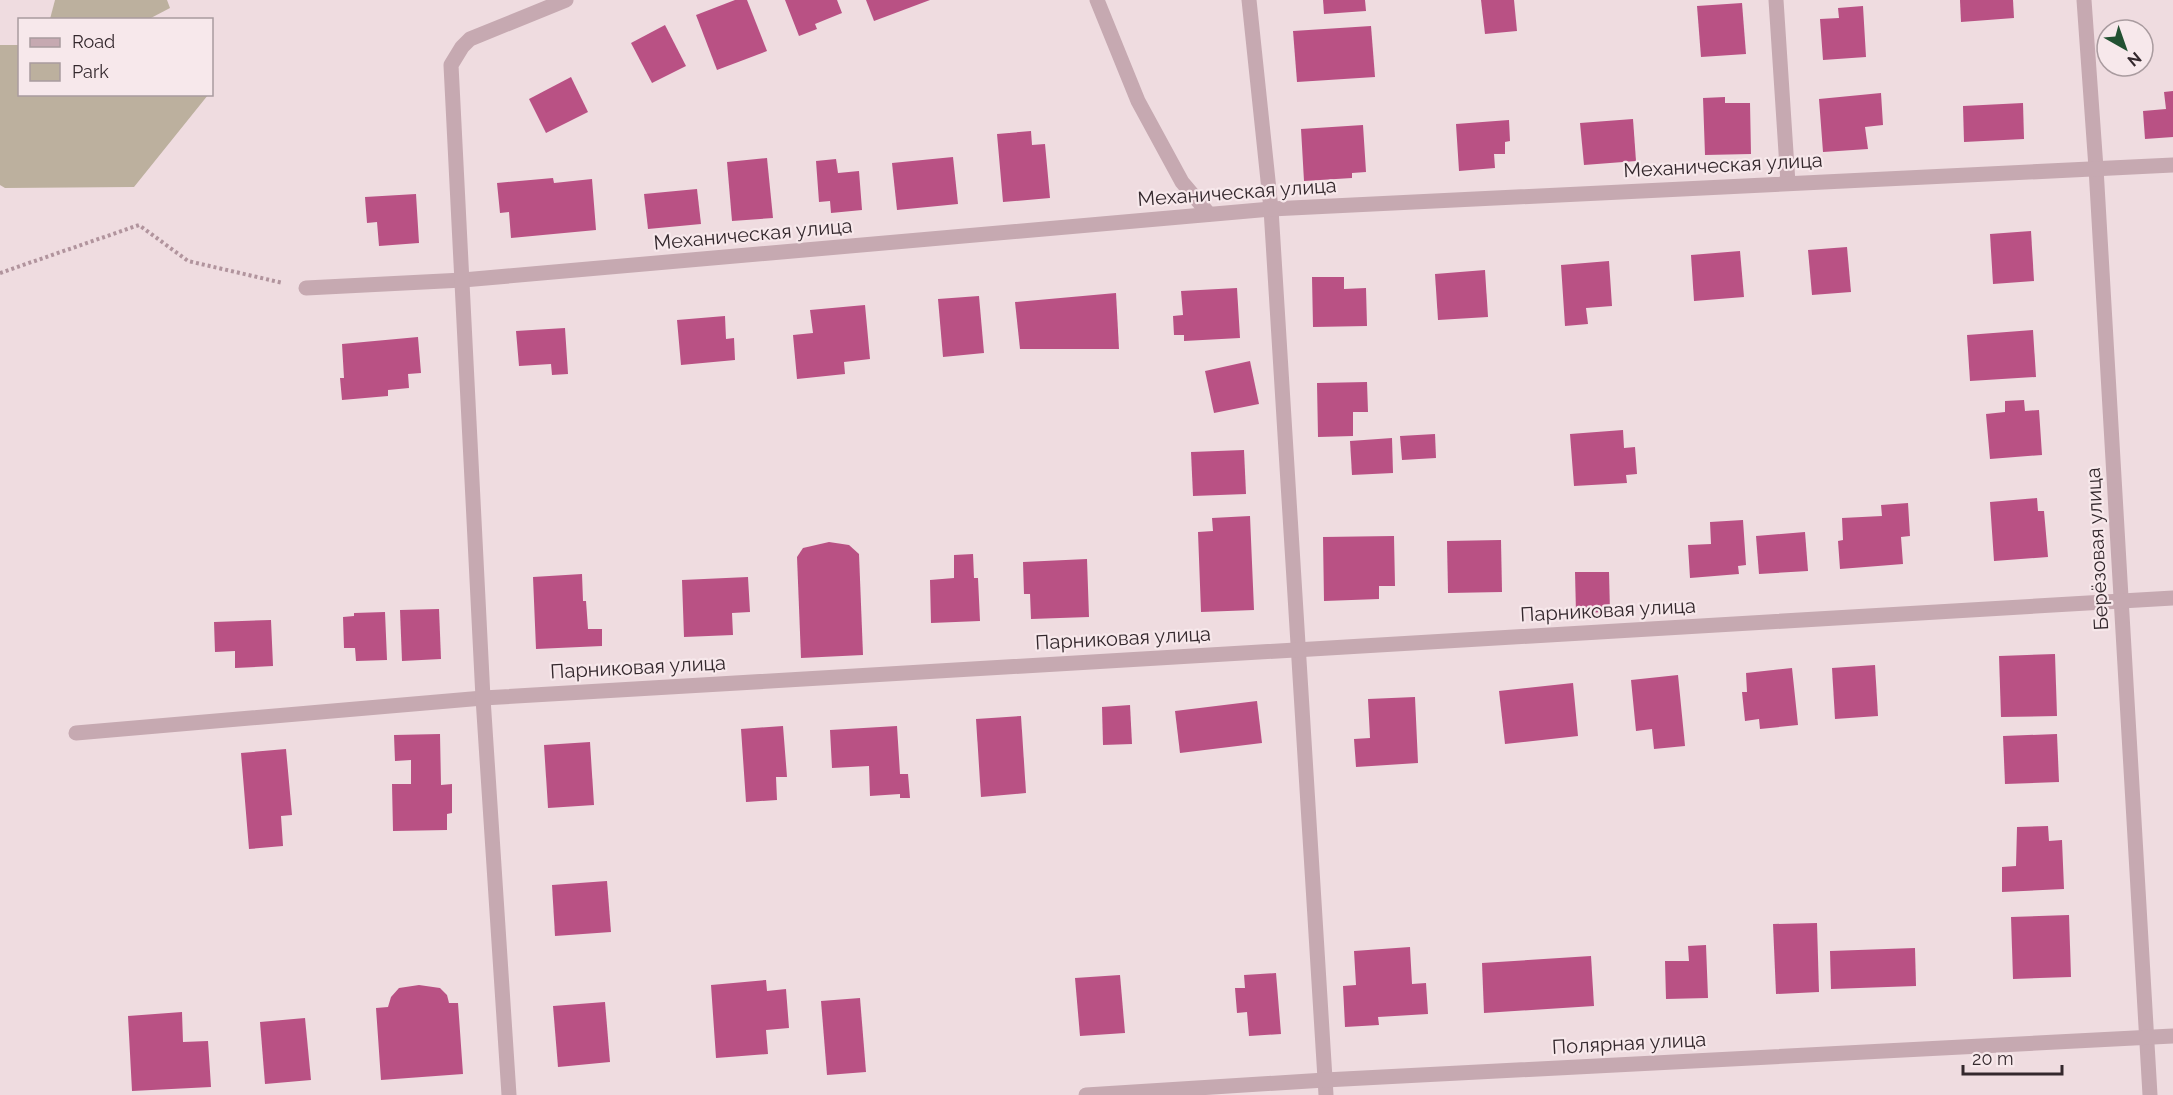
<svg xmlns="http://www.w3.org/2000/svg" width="2173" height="1095" viewBox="0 0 2173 1095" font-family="Raleway,sans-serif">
<rect width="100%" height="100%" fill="#efdce0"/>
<g fill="#bcb09e">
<path d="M55,0h112l3,8 -21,11h-99z"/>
<path d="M0,45h19l1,49 188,1 -74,92 -129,1 -5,-3z"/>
</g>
<g fill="#b95184">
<path d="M735,0h12l20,51 -50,19 -21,-55z"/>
<path d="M785,0h52l5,13 -27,11 2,5 -18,7z"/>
<path d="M866,0h64l-56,21z"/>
<path d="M1323,0h42l1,11 -42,3z"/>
<path d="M1481,0h33l3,31 -32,3z"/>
<path d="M1960,0h53l1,18 -53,4z"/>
<path d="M1742,3l4,51 -45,3 -4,-51z"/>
<path d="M1863,6l3,51 -43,3 -3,-41 19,-1 -1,-10z"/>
<path d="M665,25l21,41 -34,17 -21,-40z"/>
<path d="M1371,26l4,51 -78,5 -4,-51z"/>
<path d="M571,77l17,35 -42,21 -17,-34z"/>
<path d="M2173,91v46l-28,2 -2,-28 23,-2 -2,-17z"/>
<path d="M1881,93l2,32 -18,2 3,22 -45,3 -4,-53z"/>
<path d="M1725,97v6h25l1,51 -46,1 -2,-57z"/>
<path d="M2023,103l1,36 -60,3 -1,-36z"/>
<path d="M1633,119l3,42 -52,4 -4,-42z"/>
<path d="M1509,120l1,21 -5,1v12h-11l1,14 -36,3 -3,-47z"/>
<path d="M1363,125l3,47 -14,1v5l-48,3 -3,-52z"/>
<path d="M1031,131l1,14 13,-1 5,54 -47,4 -6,-68z"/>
<path d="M953,157l5,47 -61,6 -5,-47z"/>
<path d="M767,158l6,60 -41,3 -5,-59z"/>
<path d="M836,159l2,14 21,-2 3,39 -31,3 -1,-12 -11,1 -3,-41z"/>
<path d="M553,178l1,5 38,-4 4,51 -85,8 -2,-26 -9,1 -3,-30z"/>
<path d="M697,189l4,35 -53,5 -4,-35z"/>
<path d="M416,194l3,49 -40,3 -2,-24 -10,1 -2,-26z"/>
<path d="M2031,231l3,50 -41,3 -3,-50z"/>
<path d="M1847,247l4,45 -39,3 -4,-45z"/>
<path d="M1740,251l4,46 -50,4 -3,-46z"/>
<path d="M1609,261l3,45 -26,2 2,16 -23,2 -4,-61z"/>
<path d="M1485,270l3,47 -50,3 -3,-46z"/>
<path d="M1312,277h32v12l22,-1 1,38 -54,1z"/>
<path d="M1237,288l3,50 -56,3v-6h-10l-1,-19 10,-1 -2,-24z"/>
<path d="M1116,293l3,56h-99l-5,-47z"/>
<path d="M979,296l5,57 -41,4 -5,-58z"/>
<path d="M865,305l5,54 -26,3 1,12 -48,5 -4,-44 20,-2 -3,-23z"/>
<path d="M725,316l1,23 8,-1 1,22 -54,5 -4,-45z"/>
<path d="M565,328l3,46 -16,1 -1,-11 -32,2 -3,-35z"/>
<path d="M2033,330l3,47 -66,4 -3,-46z"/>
<path d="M418,337l3,36 -13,1 1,14 -21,2v6l-46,4 -2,-22h4l-2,-34z"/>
<path d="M1250,361l9,43 -45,9 -9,-42z"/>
<path d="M1367,382l1,30h-15v24l-35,1 -1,-54z"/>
<path d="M2024,400l1,11 14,-1 3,45 -52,4 -4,-45 19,-2v-11z"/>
<path d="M1623,430l1,18 11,-1 2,27 -11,1 1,8 -53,3 -4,-52z"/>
<path d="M1435,434l1,24 -34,2 -2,-24z"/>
<path d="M1392,438l1,35 -41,2 -2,-34z"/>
<path d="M1244,450l2,44 -53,2 -2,-44z"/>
<path d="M2037,498l1,13h6l4,46 -54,4 -4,-59z"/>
<path d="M1908,503l2,33 -9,1 2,27 -63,5 -2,-28 5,-1 -1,-22 40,-2 -1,-11z"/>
<path d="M1250,516l4,94 -53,2 -3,-80 15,-1 -1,-13z"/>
<path d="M1743,520l3,45 -8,1 1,8 -49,4 -2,-33 23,-1 -1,-22z"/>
<path d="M1805,532l3,39 -49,3 -3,-38z"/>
<path d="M1394,536l1,50h-16v13l-55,2 -1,-64z"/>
<path d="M1501,540l1,52 -54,1 -1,-52z"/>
<path d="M829,542l20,3 10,9 4,101 -62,3 -4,-101 6,-9z"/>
<path d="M973,554l1,24h4l2,43 -49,2 -1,-43 24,-2v-23z"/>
<path d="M1087,559l2,58 -58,2 -1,-25h-6l-1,-32z"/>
<path d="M1575,572h34l1,40 -34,1z"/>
<path d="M582,574l1,27h3l2,28h14v17l-66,3 -3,-72z"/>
<path d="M748,577l2,35 -18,1 1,22 -49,2 -2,-57z"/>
<path d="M439,609l2,50 -39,2 -2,-51z"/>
<path d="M385,612l2,48 -31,1 -1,-13h-11l-1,-31 11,-1v-3z"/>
<path d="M271,620l2,46 -38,2v-17l-20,1 -1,-30z"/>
<path d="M2055,654l2,62 -56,1 -2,-61z"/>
<path d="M1875,665l3,51 -43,3 -3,-51z"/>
<path d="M1792,668l6,57 -38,4 -1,-10 -14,2 -3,-29h5l-1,-19z"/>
<path d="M1678,675l7,71 -31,3 -2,-20 -16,2 -5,-51z"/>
<path d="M1573,683l5,53 -73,8 -6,-53z"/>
<path d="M1415,697l3,66 -62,4 -2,-28 16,-1 -2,-39z"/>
<path d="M1257,701l5,42 -82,10 -5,-42z"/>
<path d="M1130,705l2,39 -29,1 -1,-38z"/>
<path d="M1021,716l5,77 -45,4 -5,-78z"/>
<path d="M783,726l4,51h-11l1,23 -31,2 -5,-73z"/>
<path d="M897,726l3,48h8l2,24h-10v-4l-30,2 -1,-30 -37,2 -2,-38z"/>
<path d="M440,734l1,51 11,-1v29l-5,1v16l-54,1 -1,-47h19v-24l-16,1 -1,-26z"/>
<path d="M2057,734l2,48 -54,2 -2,-48z"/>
<path d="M590,742l4,63 -46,3 -4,-63z"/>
<path d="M286,749l6,66 -11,1 2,30 -34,3 -8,-96z"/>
<path d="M2048,826l1,15 13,-1 2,49 -62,3v-25l14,-1 1,-39z"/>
<path d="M607,881l4,51 -56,4 -3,-51z"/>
<path d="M2069,915l2,62 -58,2 -2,-62z"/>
<path d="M1817,923l2,69 -43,2 -3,-70z"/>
<path d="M1706,945l2,53 -42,1 -1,-38h24l-1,-15z"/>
<path d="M1410,947l2,37 14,-1 2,31 -50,3 1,8 -34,2 -2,-41 13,-1 -2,-34z"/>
<path d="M1915,948l1,38 -85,3 -1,-38z"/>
<path d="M1591,956l3,50 -110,7 -2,-50z"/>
<path d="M1276,973l5,61 -32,2 -2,-24 -10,1 -2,-25h10l-1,-13z"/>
<path d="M1120,975l5,58 -45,3 -5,-58z"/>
<path d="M766,980l1,11 19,-2 3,39 -23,2 2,24 -52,4 -5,-73z"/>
<path d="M419,985l21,3 7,7 2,8h9l5,71 -82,6 -5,-72 12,-1 3,-10 8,-9z"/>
<path d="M860,998l6,74 -39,3 -6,-74z"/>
<path d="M605,1002l5,60 -52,5 -5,-61z"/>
<path d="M182,1012l1,30 25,-1 3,46 -79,4 -4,-75z"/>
<path d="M305,1018l6,62 -46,4 -5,-62z"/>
</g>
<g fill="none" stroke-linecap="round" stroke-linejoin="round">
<path stroke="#b1949d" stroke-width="4" stroke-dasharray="3 3" stroke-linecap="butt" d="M0,273l139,-48 49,36 95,22"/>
<g stroke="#c6a9b1" stroke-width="15">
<path d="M1097,0l41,101 44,81 27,32"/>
<path d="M1249,0l22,209 55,886"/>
<path d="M1776,0l12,183"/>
<path d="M2084,0l12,168 54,927"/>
<path d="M306,288l157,-8 808,-71 902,-44"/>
<path d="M76,733l407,-35 1690,-100"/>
<path d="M509,1095l-26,-397 -32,-633 11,-18 8,-8 96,-39"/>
<path d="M1086,1095l239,-15 848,-44"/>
</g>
</g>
<g text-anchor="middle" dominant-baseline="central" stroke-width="4.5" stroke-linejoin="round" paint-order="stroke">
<g font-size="20" fill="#34282d" stroke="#f7e8eb">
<text transform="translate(1723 165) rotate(-3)">Механическая улица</text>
<text transform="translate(1237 192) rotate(-4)">Механическая улица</text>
<text transform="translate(753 234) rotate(-5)">Механическая улица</text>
<text transform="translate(2097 549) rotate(-93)">Берёзовая улица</text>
<text transform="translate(1608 610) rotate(-3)">Парниковая улица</text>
<text transform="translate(1123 638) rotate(-3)">Парниковая улица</text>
<text transform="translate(638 667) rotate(-3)">Парниковая улица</text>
<text transform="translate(1629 1043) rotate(-3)">Полярная улица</text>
</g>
</g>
<rect x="18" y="18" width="195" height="78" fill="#f7e8eb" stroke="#a99b9f" stroke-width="1.5"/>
<rect x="30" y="38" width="30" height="9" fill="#c6a9b1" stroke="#a99b9f" stroke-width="1.5"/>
<text x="72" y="48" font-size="18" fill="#34282d">Road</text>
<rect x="30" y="63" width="30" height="18" fill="#bcb09e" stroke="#a99b9f" stroke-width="1.5"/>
<text x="72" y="78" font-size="18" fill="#34282d">Park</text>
<g transform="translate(2125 48) rotate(140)"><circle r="28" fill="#f7e8eb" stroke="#a99b9f" stroke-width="1.5"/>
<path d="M0-4.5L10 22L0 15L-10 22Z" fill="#225132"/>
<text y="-9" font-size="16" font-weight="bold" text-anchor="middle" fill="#34282d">N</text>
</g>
<path d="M1963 1065v9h99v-9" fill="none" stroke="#34282d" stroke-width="3"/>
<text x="1972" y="1065" font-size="18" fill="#34282d" stroke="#f7e8eb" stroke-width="4.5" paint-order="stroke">20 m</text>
</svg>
